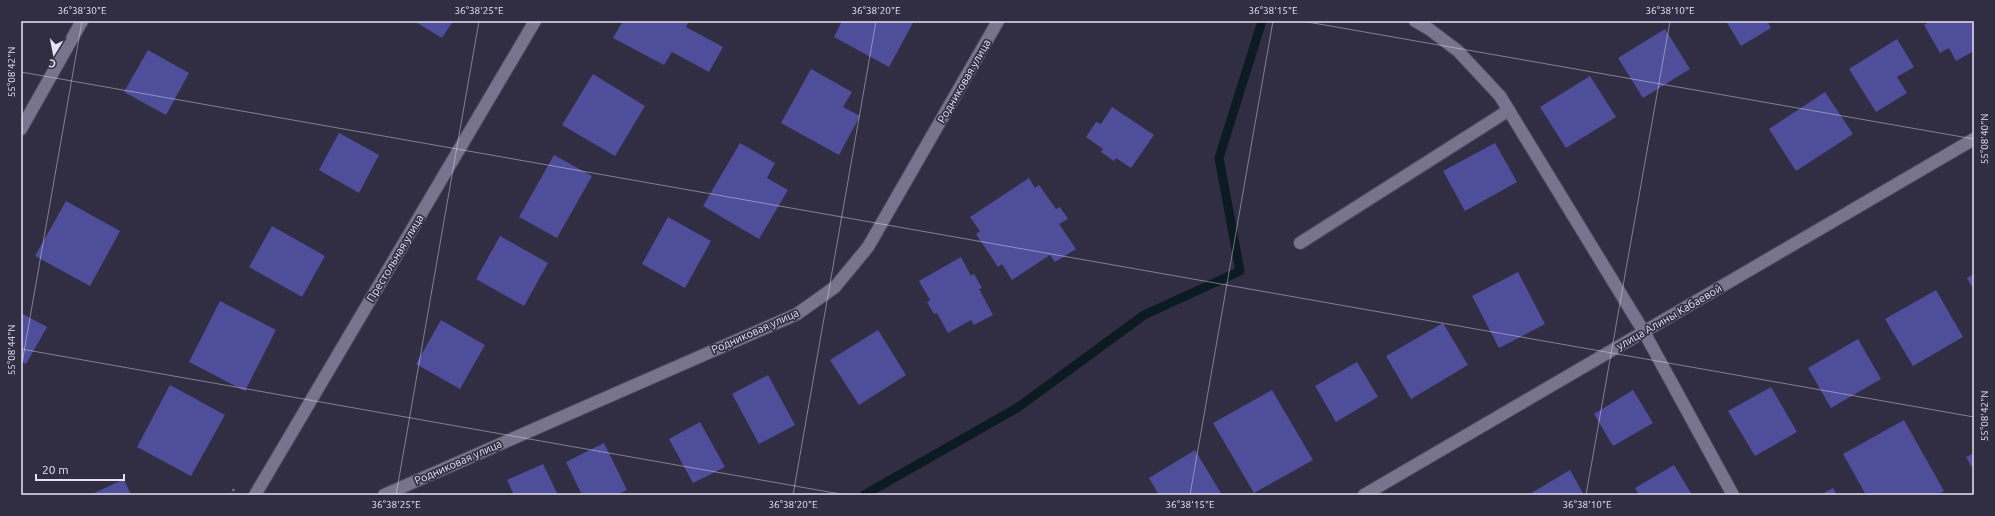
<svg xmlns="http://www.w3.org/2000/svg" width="1995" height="516" viewBox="0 0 1995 516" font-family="Ubuntu,sans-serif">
<rect width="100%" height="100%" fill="#312d43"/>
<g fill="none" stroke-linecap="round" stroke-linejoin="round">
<path stroke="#0c1b21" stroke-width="9" d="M864,495l153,-87 127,-93 96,-44 -21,-113 43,-137"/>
</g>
<g fill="#4f4e9b">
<path d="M414,21h39l-11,17z"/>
<path d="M623,21h66l-3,6 37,20 -14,25 -37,-20 -8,13 -51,-27z"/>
<path d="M842,21h72l-25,46 -55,-30z"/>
<path d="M1726,21h41l4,7 -30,18z"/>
<path d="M1930,21h44v30l-18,10 -7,-13 -9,5 -16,-28z"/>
<path d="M1665,29l25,40 -47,29 -25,-40z"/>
<path d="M1897,39l17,28 -17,10 10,16 -31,19 -27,-43z"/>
<path d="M148,50l41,23 -23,42 -42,-23z"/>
<path d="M811,69l41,23 -9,15 17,9 -21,39 -58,-32z"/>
<path d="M593,74l52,32 -30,50 -53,-31z"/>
<path d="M1590,76l26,41 -50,31 -26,-41z"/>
<path d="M1825,92l28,42 -57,37 -27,-42z"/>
<path d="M1112,107l42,28 -23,33 -15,-10 -2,3 -13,-9 2,-3 -17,-12 10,-15 5,2z"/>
<path d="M339,133l40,22 -20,38 -40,-23z"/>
<path d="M740,143l35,20 -8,15 21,12 -29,49 -56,-33z"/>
<path d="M1495,143l22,39 -52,29 -22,-40z"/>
<path d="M554,155l38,21 -35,62 -38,-21z"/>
<path d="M1029,178l6,10 4,-3 17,24 4,-2 8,12 -9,5 17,25 -21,13 -5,-7 -38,25 -10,-16 -4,3 -22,-33 4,-3 -10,-14z"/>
<path d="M66,201l54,30 -30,55 -55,-30z"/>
<path d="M668,217l43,24 -26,47 -43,-24z"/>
<path d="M272,226l53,30 -23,41 -53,-30z"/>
<path d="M500,236l48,27 -24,43 -48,-27z"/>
<path d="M961,257l10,19 3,-2 8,14 -3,1 14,26 -19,10 -3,-5 -23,13 -11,-20 -3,1 -7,-12 3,-2 -11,-19z"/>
<path d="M1518,272l27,52 -46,24 -27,-52z"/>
<path d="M1974,274v16l-7,-12z"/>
<path d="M1936,290l27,47 -50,29 -28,-47z"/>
<path d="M220,301l56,29 -31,61 -56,-29z"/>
<path d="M21,313l26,14 -21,37 -5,-3z"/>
<path d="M441,320l44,25 -25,44 -44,-25z"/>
<path d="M1443,323l25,42 -57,34 -25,-43z"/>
<path d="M878,330l28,45 -47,30 -29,-45z"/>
<path d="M1858,339l23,40 -50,29 -23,-40z"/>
<path d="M1357,362l21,35 -42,25 -21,-36z"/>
<path d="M768,375l27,50 -36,19 -27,-50z"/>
<path d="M170,385l55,30 -34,61 -54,-29z"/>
<path d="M1771,387l26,45 -42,24 -27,-45z"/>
<path d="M1272,390l41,70 -59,33 -41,-70z"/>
<path d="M1633,390l20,33 -40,23 -19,-32z"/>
<path d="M1904,420l40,71 -7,4h-71l-23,-41z"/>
<path d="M700,422l25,45 -32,16 -24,-44z"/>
<path d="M604,443l23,47 -11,5h-34l-16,-33z"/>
<path d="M1195,450l27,45h-63l-10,-17z"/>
<path d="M1974,453v18l-8,-14z"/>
<path d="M543,464l15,31h-44l-7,-15z"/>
<path d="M1674,465l18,30h-53l-4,-7z"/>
<path d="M1570,470l14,25h-56z"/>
<path d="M124,479l7,16h-41z"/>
<path d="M1833,488l4,7h-17z"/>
</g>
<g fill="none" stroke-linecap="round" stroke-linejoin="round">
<g stroke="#4e4b5e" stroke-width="14">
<path id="lane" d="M1300,243l209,-133"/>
</g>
<g stroke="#4e4b5e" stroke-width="14">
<g id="street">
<path d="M1415,21l14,8 29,22 42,45 144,236 89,163"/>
<path d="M21,129l61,-108"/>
<path d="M255,495l280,-474"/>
<path d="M384,495l413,-181 38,-27 33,-40 130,-226"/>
<path d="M1364,495l610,-356"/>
</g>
</g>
<path stroke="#797689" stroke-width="2.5" stroke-dasharray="2 3" stroke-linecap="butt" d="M230,495l4,-6"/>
<use href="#lane" stroke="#78748e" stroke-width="12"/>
<use href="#street" stroke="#78748e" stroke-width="12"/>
</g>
<path fill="none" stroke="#e6e4f3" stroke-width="1" stroke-opacity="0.45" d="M1302,21l672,118M21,72l1953,345M21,349l825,146M21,369l61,-348M396,495l83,-474M793,495l83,-474M1190,495l83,-474M1586,495l84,-474"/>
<g text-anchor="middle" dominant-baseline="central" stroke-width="3.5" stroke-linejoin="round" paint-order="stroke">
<g font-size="11" fill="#e6e4f3" stroke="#312d43">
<text transform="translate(964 81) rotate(-60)">Родниковая улица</text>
<text transform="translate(395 258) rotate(-59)">Престольная улица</text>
<text transform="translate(1669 317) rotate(-30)">улица Алины Кабаевой</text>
<text transform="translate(755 331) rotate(-24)">Родниковая улица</text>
<text transform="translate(458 462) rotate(-24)">Родниковая улица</text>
</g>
</g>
<rect width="1995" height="516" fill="none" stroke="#312d43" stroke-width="44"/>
<g transform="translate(54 54) rotate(190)" stroke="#312d43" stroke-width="3" paint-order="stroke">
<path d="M0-3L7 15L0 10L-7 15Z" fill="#e6e4f3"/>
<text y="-6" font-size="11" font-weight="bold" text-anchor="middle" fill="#e6e4f3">С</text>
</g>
<path d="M36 474v6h88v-6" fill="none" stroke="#e6e4f3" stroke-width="2"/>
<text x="42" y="474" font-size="12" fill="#e6e4f3" stroke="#312d43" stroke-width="3" paint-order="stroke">20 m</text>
<rect x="22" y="22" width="1951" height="472" fill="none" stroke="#e6e4f3" stroke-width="1.5"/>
<g font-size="10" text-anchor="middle" fill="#e6e4f3">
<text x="82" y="14">36°38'30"E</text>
<text x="479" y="14">36°38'25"E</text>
<text x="876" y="14">36°38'20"E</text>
<text x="1273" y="14">36°38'15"E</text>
<text x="1670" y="14">36°38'10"E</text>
<text transform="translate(11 72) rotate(-90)" y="4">55°08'42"N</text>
<text transform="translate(1984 139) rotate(-90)" y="4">55°08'40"N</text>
<text transform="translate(11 350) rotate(-90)" y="4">55°08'44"N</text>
<text transform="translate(1984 416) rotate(-90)" y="4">55°08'42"N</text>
<text x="396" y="508">36°38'25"E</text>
<text x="793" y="508">36°38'20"E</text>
<text x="1190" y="508">36°38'15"E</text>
<text x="1587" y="508">36°38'10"E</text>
</g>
</svg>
